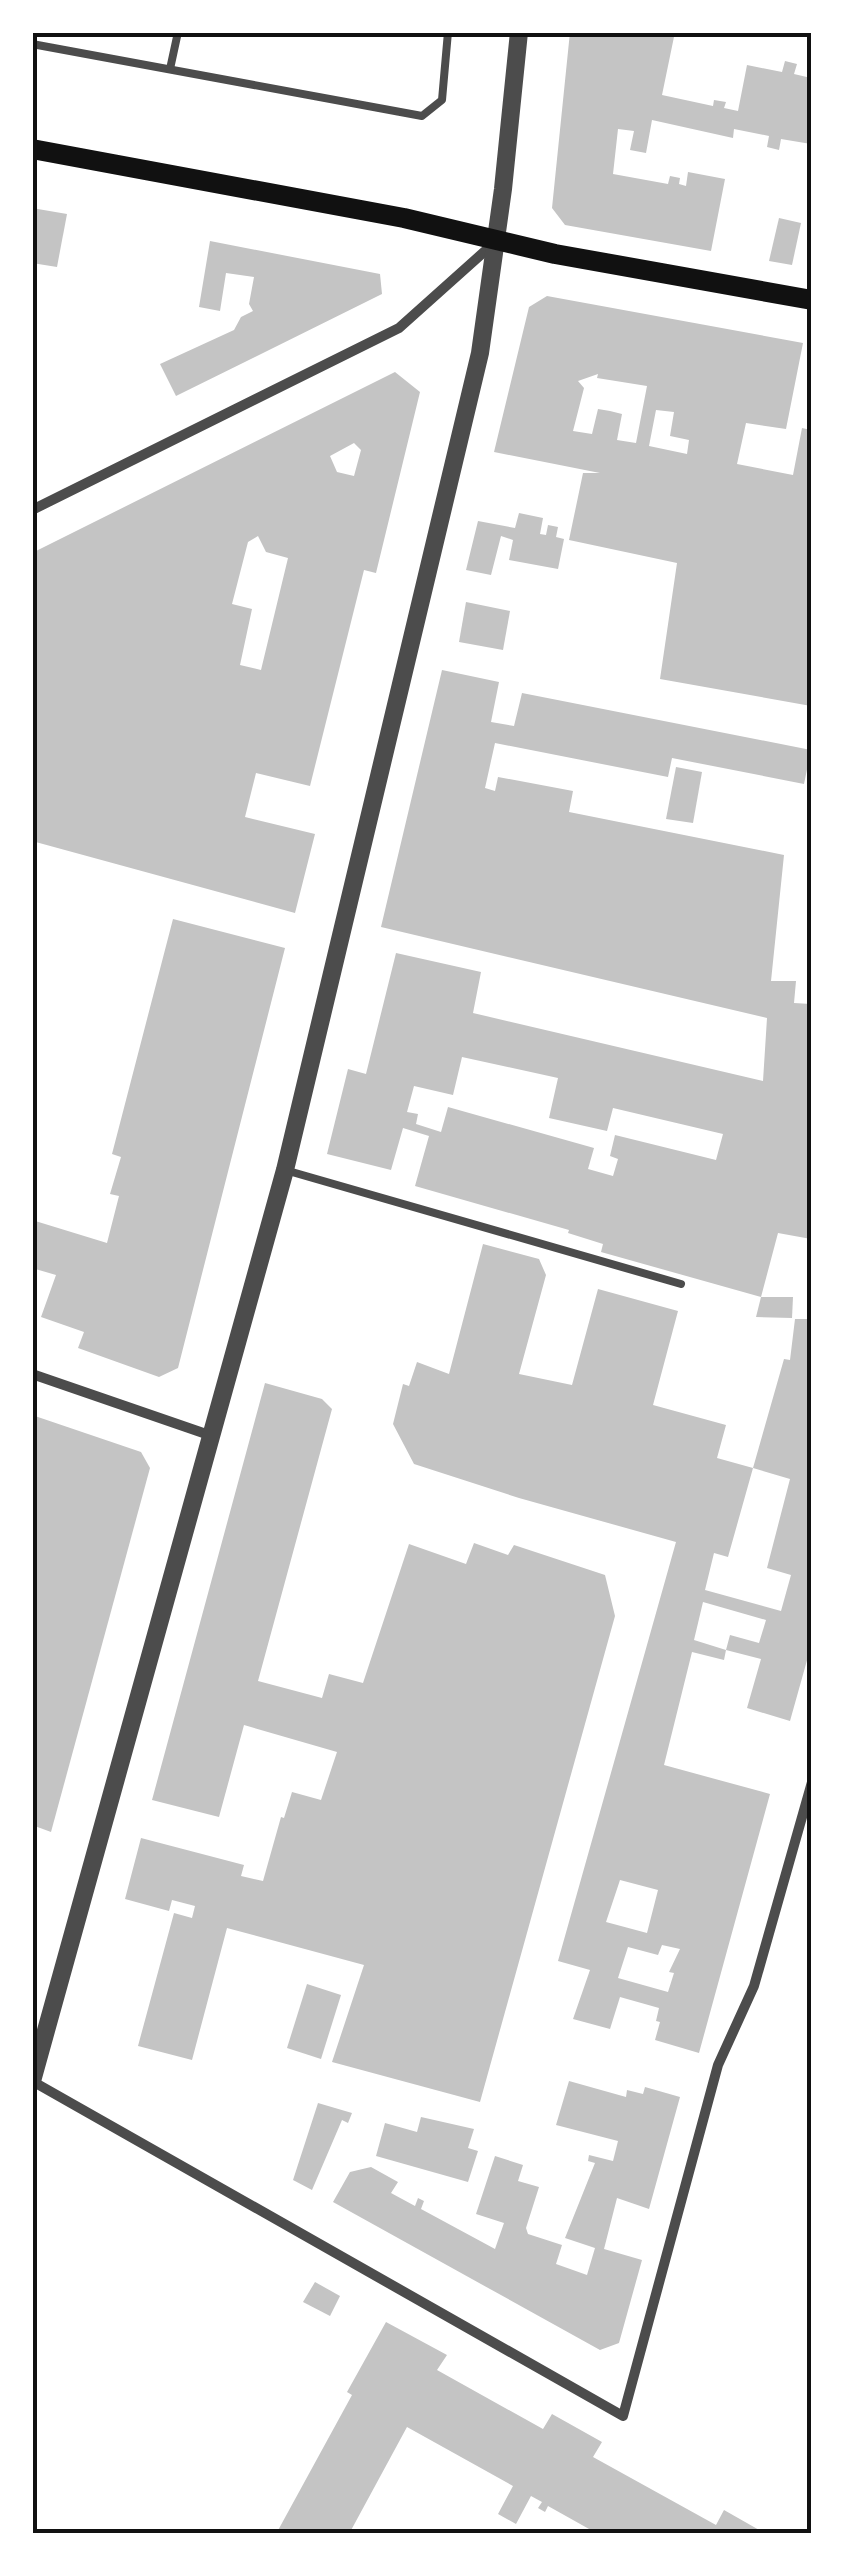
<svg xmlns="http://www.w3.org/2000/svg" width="844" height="2566" viewBox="0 0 844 2566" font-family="Montserrat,sans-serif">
<rect width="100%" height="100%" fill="#fff"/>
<g fill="#c4c4c4" fill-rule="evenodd">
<path d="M570,32h105l-13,63 51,11 1,-6 12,2 -2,6 14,3 9,-46 35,7 3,-11 12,3 -3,10 17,4v66l-30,-5 -2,11 -12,-3 2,-11 -35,-7 -1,9 -81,-18 -6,33 -16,-3 4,-19 -16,-2 -5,45 55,10 2,-8 10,2 -1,6 7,2 2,-14 37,7 -14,72 -146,-26 -13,-17z"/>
<path d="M32,208l35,6 -10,53 -25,-4z"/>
<path d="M779,218l22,5 -9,42 -23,-4z"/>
<path d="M210,241l170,33 2,20 -206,102 -16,-32 74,-34 7,-13 12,-6 -4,-7 5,-27 -28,-4 -6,38 -21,-4z"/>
<path d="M547,296l256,47 -17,86 -40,-6 -9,41 56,11 9,-47 9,2v276l-151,-27 17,-116 -108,-23 14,-67h17l-106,-21 35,-145zM598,374l-1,4 50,8 -11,57 -19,-3 5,-26 -12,-3 -12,-2 -6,25 -19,-3 11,-43 -6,-7zM656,410l18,2 -4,24 19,4 -2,14 -38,-8z"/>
<path d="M395,372l25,20 -44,181 -12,-3 -54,216 -54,-13 -11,44 70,17 -20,79 -263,-72v-288zM354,443l7,7 -7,26 -17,-4 -7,-16zM258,536l8,16 22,6 -27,112 -21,-5 12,-56 -20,-5 16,-62z"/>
<path d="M519,513l24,5 -3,16 6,1 2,-10 10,2 -2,10 8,2 -6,30 -49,-9 4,-20 -12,-4 -10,39 -25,-5 12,-49 37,7z"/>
<path d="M466,602l44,9 -7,39 -44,-8z"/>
<path d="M442,670l57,12 -8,40 23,4 8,-33 289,57 -7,34 -132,-26 -4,19 -173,-34 -10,45 10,3 3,-14 75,14 -4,21 215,43 -13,126h25l-2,22 17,1v235l-33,-6 -17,64 -160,-45 2,-8 -35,-11 1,-3 -154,-44 14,-50 -26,-8 -12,42 -64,-16 21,-85 18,5 30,-121 85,19 -8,41 290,68 4,-63 -386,-91zM462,1057l96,21 -9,40 58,13 6,-23 110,26 -7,26 -101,-25 -5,21 8,3 -5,17 -25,-7 6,-21 -146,-41 -7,25 -25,-8 2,-10 -11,-2 7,-26 39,9z"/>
<path d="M676,767l26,5 -9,51 -27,-4z"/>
<path d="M173,919l112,29 -107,420 -19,9 -81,-29 6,-16 -43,-15 15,-42 -24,-7v-48l75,23 12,-47 -9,-2 11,-37 -9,-3z"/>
<path d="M483,1244l56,15 7,16 -27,99 53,11 26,-96 80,22 -25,94 73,20 -9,33 36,10 31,-109 6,1 5,-41h16v327l-21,75 -43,-13 14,-49 -35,-9 -2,10 -32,-8 -28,113 106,29 -71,259 -44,-13 5,-18 -4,-1 3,-13 -39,-11 -10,32 -37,-10 17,-49 -32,-9 118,-419 -157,-44 -105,-34 -21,-40 10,-40 6,2 8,-24 32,12zM753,1468l37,11 -23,89 24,7 -10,36 -76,-21 9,-37 14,4zM703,1602l63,18 -7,23 -29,-8 -4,15 -32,-10zM620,1880l38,10 -11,43 -41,-11zM662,1945l18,4 -11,23 5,1 -6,19 -50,-14 10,-31 30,8z"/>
<path d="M761,1297h32l-1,21 -36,-1z"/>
<path d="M265,1383l57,16 10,10 -74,272 64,17 7,-24 34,9 46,-139 57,20 8,-21 34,12 6,-10 91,30 10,41 -135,486 -148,-40 32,-97 -137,-37 -35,132 -54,-14 36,-133 18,5 3,-12 -23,-6 -3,11 -44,-12 16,-61 103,27 -3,11 22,5 18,-64 3,1 8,-26 29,8 16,-48 -93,-27 -25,92 -67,-17z"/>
<path d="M32,1415l109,37 9,16 -99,364 -19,-7z"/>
<path d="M307,1984l34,11 -20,64 -34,-11z"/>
<path d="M569,2081l57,16 1,-7 16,4 2,-7 35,10 -31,112 -32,-11 -13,51 38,11 -23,83 -19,7 -267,-148 17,-30 21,-5 27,15 -7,11 24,13 3,-8 6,3 -3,8 74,40 9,-26 -28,-9 19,-58 28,9 -5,16 21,6 -13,41 2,6 34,11 -6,19 31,11 8,-27 -30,-10 30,-75 -7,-2 1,-6 24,6 5,-20 -62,-16z"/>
<path d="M318,2103l34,10 -4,10 -6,-3 -30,70 -19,-10z"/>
<path d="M421,2117l53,12 -6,19 10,3 -10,31 -92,-26 9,-33 32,9z"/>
<path d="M315,2282l25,14 -10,20 -27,-14z"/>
<path d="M386,2322l61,33 -10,15 106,59 9,-15 50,28 -9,15 123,68 8,-15 42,24h-168l-50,-28 -3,6 -7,-4 4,-6 -11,-6 -15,28 -18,-10 15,-28 -106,-59 -58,107h-73l76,-139 -5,-3z"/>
</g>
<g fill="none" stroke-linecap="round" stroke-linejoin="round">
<g stroke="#4c4c4c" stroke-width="8">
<path d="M32,44l390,72 20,-16 6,-68"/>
<path d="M170,69l8,-37"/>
<path d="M285,1170l396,114"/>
</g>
<g stroke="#4c4c4c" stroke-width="10">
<path d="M32,510l367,-182 95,-85"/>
<path d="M32,1374l180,62"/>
<path d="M32,2081l591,335 95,-351 36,-79 58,-204"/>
</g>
<path stroke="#4c4c4c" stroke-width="18" d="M32,2081l253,-911 195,-817 23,-164 16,-157"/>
<path stroke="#111" stroke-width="20" d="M32,149l372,69 151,36 257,46"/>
</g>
<rect width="844" height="2566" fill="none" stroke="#ffffff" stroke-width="70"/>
<rect x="35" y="35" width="774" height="2496" fill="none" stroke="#111" stroke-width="4"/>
</svg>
